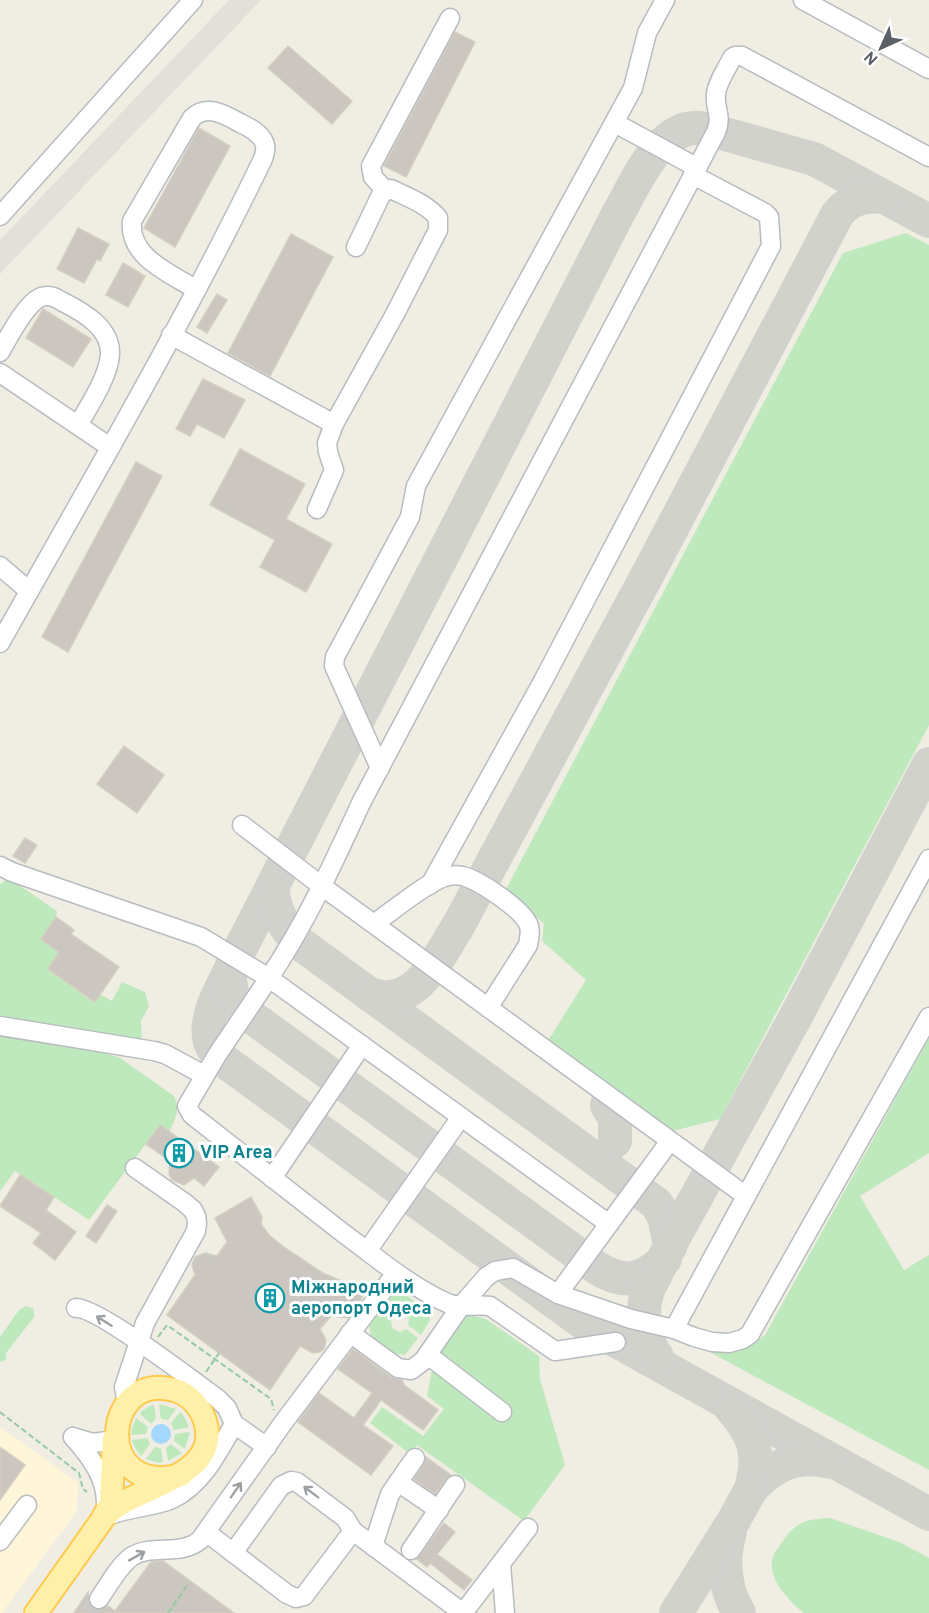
<svg xmlns="http://www.w3.org/2000/svg" width="929" height="1613" viewBox="0 0 929 1613" font-family="Overpass,sans-serif">
<rect width="100%" height="100%" fill="#f0ede3"/>
<path fill="#fff6d9" d="M0,1427l79,56 -3,29 -74,101h-2z"/>
<path fill="#e3e0db" d="M229,0h32l-261,274v-34z"/>
<g fill="#bee9bd">
<path d="M906,233l23,12v480l-209,394 -47,12 -127,-87 40,-64 -44,-39 2,-17 -38,-35 337,-636z"/>
<path d="M6,879l7,2 44,30 -1,6 -15,22 18,13 -11,18 46,32 6,-8 12,7 10,-19 23,10 4,14 -8,15 1,26 -142,-24v-138z"/>
<path d="M0,1034l99,17 21,7 54,38c7,13 1,23 -5,36l-9,-7 -71,95 -74,-49 -15,20z"/>
<path d="M929,1038v115l-69,43 44,74 25,-15v215l-223,-120c24,1 39,0 59,-15z"/>
<path d="M398,1291l4,1 27,20 1,8 -9,15 -13,-10 1,-7 -7,-6 -9,3 -12,-9 10,-12z"/>
<path d="M26,1306l8,3v8l-28,36v7l-6,2v-25l19,-27z"/>
<path d="M379,1310l12,9 1,9 8,4 6,-3 12,9 -13,17 -9,-1 -25,-18 -2,-10z"/>
<path d="M466,1314l20,5 53,37 1,23 25,86 -41,56 -107,-76 -7,9 -40,-31 12,-16 41,29 21,-27 -17,-13 7,-36z"/>
<path d="M154,1404l2,15 -5,5 -11,-10 3,-4z"/>
<path d="M159,1404l17,5 -8,11 -7,-1z"/>
<path d="M180,1412l4,4 5,11 -15,3 -3,-7z"/>
<path d="M136,1418l12,9 -2,7 -15,1 1,-6z"/>
<path d="M190,1432l-5,17 -11,-8 1,-7z"/>
<path d="M147,1438l3,6 -9,12 -7,-10 -2,-6z"/>
<path d="M171,1444l11,9 -14,8 -2,-13z"/>
<path d="M155,1447l6,1 2,14 -4,1 -13,-4z"/>
<path d="M830,1518l69,24 30,16v55h-125c-15,-12 -40,-37 -30,-59 2,-4 6,-8 8,-12 14,-20 24,-23 48,-24z"/>
</g>
<circle fill="#a4d8ff" cx="161" cy="1434" r="10"/>
<g fill="none" stroke-linecap="round" stroke-linejoin="round">
<g stroke="#d2d2cd" stroke-width="34">
<path d="M929,221l-115,-62 -107,-30c-46,-11 -71,54 -89,85l-382,743c-12,31 -47,75 -13,103l359,262 347,192"/>
<path d="M273,888c0,21 11,39 25,54l359,262 8,16 5,27"/>
<path d="M230,980l3,18 9,12 355,258c27,17 46,12 68,-9"/>
<path d="M371,995c6,1 13,3 19,2 33,-3 51,-45 67,-69l193,-358 187,-355c12,-16 28,-20 47,-18"/>
<path d="M607,1105l8,14v22"/>
<path d="M657,1357l-9,-15 -5,-20 2,-21 3,-11 29,-58 118,-214 134,-254"/>
<path d="M730,1407c24,27 31,46 21,82 24,-25 45,-35 80,-27"/>
<path d="M730,1532c-8,28 -6,56 9,81"/>
<path d="M676,1613l58,-93 17,-31"/>
</g>
</g>
<g fill="#cbc7c0" stroke="#d5cec1" stroke-width="1.5">
<path d="M455,32l20,10 -69,135 -22,-11z"/>
<path d="M288,46l64,55 -20,23 -64,-56z"/>
<path d="M199,128l31,18 -55,101 -31,-19z"/>
<path d="M78,228l31,16 -9,17 -3,-2 -13,24 -27,-14z"/>
<path d="M291,234l42,23 -63,119 -42,-23z"/>
<path d="M123,263l22,13 -17,31 -22,-12z"/>
<path d="M217,294l10,6 -20,33 -10,-6z"/>
<path d="M43,309l48,30 -18,28 -47,-29z"/>
<path d="M203,379l42,21 -21,38 -27,-14 -7,12 -14,-7z"/>
<path d="M240,449l65,35 -19,35 46,25 -26,48 -46,-25 15,-27 -65,-35z"/>
<path d="M136,462l26,14 -94,176 -26,-15z"/>
<path d="M124,746l40,29 -27,38 -40,-29z"/>
<path d="M25,838l12,7 -12,18 -12,-7z"/>
<path d="M56,917l18,13 -3,4 48,33 -24,35 -47,-33 11,-17 -18,-13z"/>
<path d="M160,1125l59,42 -15,19 -10,-8 -10,7 -12,-5 -3,-6 1,-13 -24,-17z"/>
<path d="M20,1175l34,22 -8,13 30,22 -21,28 -22,-17 8,-10 -41,-27z"/>
<path d="M251,1197l11,20 -1,7 8,11 15,12 39,26 16,7 25,4 -3,17 -13,17 -17,-2 -11,13 6,11 -2,9 -4,3 -7,1 -13,-7 -30,44 -103,-75 28,-40 -3,-10 3,-8 10,-4 12,3 10,-14 -12,-24z"/>
<path d="M107,1205l10,6 -21,32 -10,-7z"/>
<path d="M353,1349l38,28 11,3 2,5 34,25 -15,20 -42,-30 -18,25 30,21 -22,29 -73,-53 21,-29 35,25 18,-25 -34,-24z"/>
<path d="M0,1447l25,18 -25,35z"/>
<path d="M426,1457l25,18 -5,4 -11,15 -21,-15 10,-15z"/>
<path d="M444,1523l11,9 -18,22 35,26 -8,10 -34,-27 -3,4 -10,-8z"/>
<path d="M163,1561l71,52h-160l14,-21 1,11 3,5 7,2 9,-4 7,5 36,-49z"/>
</g>
<g fill="none" stroke-linecap="round" stroke-linejoin="round">
<path stroke="#cbcac4" stroke-width="18" stroke-dasharray="18 9" stroke-linecap="butt" d="M89,1613l10,-14"/>
<g stroke="#b8bcc1" stroke-width="21">
<g id="minor">
<path d="M803,0l126,69"/>
<path d="M615,123l81,44"/>
<path d="M385,190l-12,-13 -2,-11 79,-148"/>
<path d="M0,216l193,-216"/>
<path d="M171,335l163,89"/>
<path d="M0,352c9,-15 25,-48 41,-55 9,-3 15,1 22,5 20,10 48,26 47,52 -1,22 -21,52 -32,71"/>
<path d="M0,373l110,74"/>
<path d="M317,509l17,-39 -6,-18 -1,-9 7,-19 61,-110 43,-84v-12c-11,-14 -31,-21 -47,-29l-9,4 -26,54"/>
<path d="M0,566l29,25"/>
<path d="M0,643c90,-160 183,-319 263,-484 2,-7 4,-12 0,-19 -5,-8 -14,-13 -23,-17 -16,-9 -33,-19 -48,-5l-60,103c-4,36 38,52 63,68"/>
<path d="M380,768l-46,-102 1,-9 75,-140 6,-31 217,-398 14,-55 18,-33"/>
<path d="M242,825l81,62 423,309"/>
<path d="M0,866l12,6 189,65 68,41 -52,77 -30,51 5,9c50,39 101,79 151,118 33,24 65,52 102,69 14,7 30,2 45,4l65,45 61,-9"/>
<path d="M430,885l113,-204 228,-435 -2,-29 -4,-4 -72,-38"/>
<path d="M375,923c16,-11 52,-41 70,-46 6,-2 13,-2 18,-1 17,5 61,34 66,50 2,7 0,12 -1,19l-40,63"/>
<path d="M0,1026l154,25 11,3 39,21"/>
<path d="M461,1117l148,107 -51,70"/>
<path d="M272,1178l90,-133"/>
<path d="M609,1224l61,-83"/>
<path d="M367,1251l94,-134 -192,-139c37,-55 64,-114 92,-175l355,-671c7,-17 -2,-23 0,-38 1,-12 11,-25 16,-36l3,-2h7l187,101"/>
<path d="M76,1308c21,-1 119,74 142,91l9,9 7,16c-15,27 -32,61 -62,75 -18,8 -40,8 -59,15"/>
<path d="M674,1329l255,-470"/>
<path d="M350,1333l48,35 13,2 12,-9 38,-55 25,-29 9,-6 18,-3 45,26 73,25 43,10 20,8 18,5 17,1 14,-4 7,-5 179,-317"/>
<path d="M428,1355l74,57"/>
<path d="M127,1404l-3,-17 21,-64 51,-92 1,-8 -1,-7 -3,-6 -8,-7 -50,-35"/>
<path d="M234,1424l33,23"/>
<path d="M73,1437c17,19 33,40 33,66"/>
<path d="M73,1437l20,6 21,-3"/>
<path d="M398,1482l41,28"/>
<path d="M206,1532l81,62 9,4 8,-2 49,-65"/>
<path d="M0,1541l27,-36"/>
<path d="M373,1546l17,-52 25,-36"/>
<path d="M411,1550l44,-65"/>
<path d="M233,1553l48,-67 10,-5 6,1 48,36 8,13 110,82"/>
<path d="M501,1564l4,49"/>
<path d="M99,1599c9,-13 19,-32 32,-42 21,-14 49,0 69,-17l83,-117 113,-150"/>
<path d="M463,1613l65,-85"/>
</g>
</g>
<g stroke="#fecb4e" stroke-width="26">
<g id="major">
<path d="M104,1517c27,-31 119,-38 101,-96 -5,-15 -16,-27 -31,-31 -72,-21 -82,109 7,85"/>
<path d="M36,1613l66,-93 9,-17 3,-64"/>
</g>
</g>
<g stroke="#94c9a3" stroke-width="2" stroke-dasharray="6 3" stroke-linecap="butt">
<path d="M158,1337l9,-12 104,74 3,11"/>
<path d="M206,1372l13,-19"/>
<path d="M0,1412l79,61 4,16 4,3"/>
<path d="M168,1613l20,-29"/>
</g>
<use href="#minor" stroke="#fff" stroke-width="18"/>
<use href="#major" stroke="#fff0a9" stroke-width="22"/>
</g>
<defs><path id="oneway-shaft" d="M-6 0H5M1.5-3L5.5 0L1.5 3" fill="none" stroke-width="1.6" stroke-linecap="round" stroke-linejoin="round" transform="scale(1.5)"/></defs>
<g stroke="#9da0a3">
<use href="#oneway-shaft" transform="translate(104 1321) rotate(-148)"/>
<use href="#oneway-shaft" transform="translate(236 1490) rotate(-55)"/>
<use href="#oneway-shaft" transform="translate(311 1492) rotate(-143)"/>
<use href="#oneway-shaft" transform="translate(137 1556) rotate(-29)"/>
</g>
<defs>
<g id="building-ring" transform="scale(1.5)"><circle r="9.5" fill="#fff" stroke="#0f9aa8" stroke-width="1.5"/><path d="M-4-6H4V6H1V3H-1V6H-4ZM-2.5-4.3h1.7v1.8h-1.7ZM.8-4.3h1.7v1.8H.8ZM-2.5-1h1.7V.8h-1.7ZM.8-1h1.7V.8H.8Z" fill="#0f9aa8"/></g>
</defs>
<g fill-rule="evenodd">
<use href="#building-ring" x="179" y="1153"/>
<use href="#building-ring" x="270" y="1298"/>
</g>
<g text-anchor="middle" dominant-baseline="central" stroke-width="6" stroke-linejoin="round" paint-order="stroke">
<g font-size="18" font-weight="bold" fill="#0d838f" stroke="#fff" text-anchor="start">
<text x="200" y="1153">VIP Area</text>
<text x="291" y="1288">Міжнародний<tspan x="291" dy="21">аеропорт Одеса</tspan></text>
</g>
</g>
<g transform="translate(881 48) rotate(225)" stroke="#ffffff" stroke-width="4.5" paint-order="stroke">
<path d="M0-4.5L10 22L0 15L-10 22Z" fill="#5b6066"/>
<text y="-9" font-size="16" font-weight="bold" text-anchor="middle" fill="#5b6066">N</text>
</g>
</svg>
